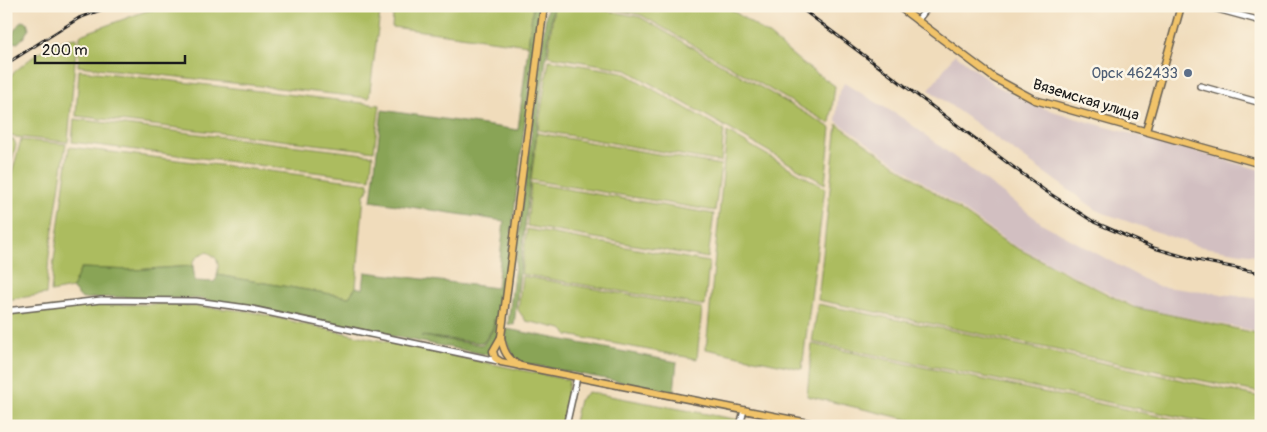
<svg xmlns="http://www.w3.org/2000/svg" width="1267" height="432" viewBox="0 0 1267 432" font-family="Pangolin,sans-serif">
<rect width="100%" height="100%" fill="#fcf5e5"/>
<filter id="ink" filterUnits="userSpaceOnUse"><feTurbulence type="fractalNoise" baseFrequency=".02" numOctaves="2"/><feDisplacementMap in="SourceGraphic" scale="10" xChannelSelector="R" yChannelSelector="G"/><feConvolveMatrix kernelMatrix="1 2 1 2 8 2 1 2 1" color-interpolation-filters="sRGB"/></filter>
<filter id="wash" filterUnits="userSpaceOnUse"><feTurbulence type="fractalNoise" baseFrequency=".0096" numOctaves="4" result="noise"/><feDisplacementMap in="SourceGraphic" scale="20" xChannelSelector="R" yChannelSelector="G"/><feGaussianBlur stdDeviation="1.12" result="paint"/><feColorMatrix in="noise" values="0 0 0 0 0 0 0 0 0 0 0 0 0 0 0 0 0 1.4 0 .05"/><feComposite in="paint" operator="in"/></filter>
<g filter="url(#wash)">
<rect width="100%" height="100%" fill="#f0dcbb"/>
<g fill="#d2bfc1">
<path d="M955,54l40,31 38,20 52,16 176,49v86l-64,-10 -99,-35 -169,-121z"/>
<path d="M844,83l60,36 139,105 113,62 105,13v33l-125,-25 -126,-64 -174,-122 2,-25z"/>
</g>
<g fill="#acbc5f" stroke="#646c3e">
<path d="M177,6h204l-12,92 -291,-32 2,-30 3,-2 63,-23z"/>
<path d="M394,6h139l-5,39 -136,-18z"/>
<path d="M554,6h29l57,11 191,111 -6,56 -200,-115 -77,-13z"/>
<path d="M599,6h127l44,30 33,28 32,22 -5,38 -189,-109z"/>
<path d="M77,38l-9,104 -62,-6v-56c19,-18 44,-40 71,-42z"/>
<path d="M549,60l74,12 101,58 -3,32 -183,-32z"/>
<path d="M79,70l301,35 -6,46 -298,-35z"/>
<path d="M74,119l299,36 -3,24 -298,-37z"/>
<path d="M837,124l170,119 126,64 128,27v59l-443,-93z"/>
<path d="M727,132l98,56 -23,181 -96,-20z"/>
<path d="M537,133l184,32 -6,46 -184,-31z"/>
<path d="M6,139l8,1 2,5 -10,37z"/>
<path d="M21,140l45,4 -17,112 -3,38 -40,6v-105z"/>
<path d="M69,147l300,36v5l-5,7 -8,92 -7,10 -132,-22c3,-12 1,-18 -10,-23l-8,3 -6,7v4l-60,4 -52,-2 -9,20 -21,4 3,-32z"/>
<path d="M531,183l183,31 -6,44 -181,-32z"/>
<path d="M527,229l182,33 -4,44 -184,-32z"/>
<path d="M522,276l180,32 -5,51 -129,-24 -6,-6 -36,-8 -8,-11z"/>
<path d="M166,304l82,7 73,17 248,52 -7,46h-556v-113l71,-8z"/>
<path d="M818,304l137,27 306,66v29h-37l-412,-84z"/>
<path d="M812,344l395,82h-271l-129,-30z"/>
<path d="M588,392l184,34h-199l6,-26z"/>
</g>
<g fill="#89a456" stroke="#526039" fill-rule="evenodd">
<path d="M533,6h6l-40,331 -11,18 -287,-56 -90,-2 -29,2 -10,-11 9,-20 52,2 60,-4 2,15 19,1 3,-4v-3l132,22 7,-10 7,2 2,-17 132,16 7,-67 -133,-20 11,-91 136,20zM494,319v9l-11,17 -62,-9 62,7 10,-15z"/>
<path d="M547,6h6l-23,175 -16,144 -6,-1z"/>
<path d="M21,21l6,1 2,6 -5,9 -6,6 -7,-1 3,-11z"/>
<path d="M507,329l170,33 -3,30 -157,-30 -12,-23z"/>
</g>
</g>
<g filter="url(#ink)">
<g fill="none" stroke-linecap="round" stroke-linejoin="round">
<g stroke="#665f54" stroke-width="8">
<g id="minor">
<path d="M1206,6l55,15"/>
<path d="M917,21l12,-15"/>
<path d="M1200,86l61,17"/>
<path d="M6,311l95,-11 95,1 51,7 251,53"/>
<path d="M566,426l11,-49"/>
<path d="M740,426l4,-16"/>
</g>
</g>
<g stroke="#665f54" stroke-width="9">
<g id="major">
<path d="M898,6l96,72 41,22 226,64"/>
<path d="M1146,131l35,-125"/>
<path d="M501,337l-8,14 2,7 6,4 323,64"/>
<path d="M520,366c-13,-7 -17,-16 -19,-29l43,-331"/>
</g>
</g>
<use href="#minor" stroke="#fff" stroke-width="5"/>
<use href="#major" stroke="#f1c369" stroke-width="6"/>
<g stroke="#1c1c1c" stroke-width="3">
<g id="rail">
<path d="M798,6l246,184 50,32 60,26 38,11 69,14"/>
<path d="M6,64l73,-46 32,-12"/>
</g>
</g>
<use href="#rail" stroke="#fcf5e5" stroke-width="1" stroke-dasharray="4" stroke-linecap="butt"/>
</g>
</g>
<circle fill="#5c6f8a" stroke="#fcf5e5" stroke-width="2" cx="1188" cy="73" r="5"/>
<g text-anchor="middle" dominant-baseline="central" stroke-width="5" stroke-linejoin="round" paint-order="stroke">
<g font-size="15" fill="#4e5e75" stroke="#fcf5e5" text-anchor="end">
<text x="1178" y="73">Орск 462433</text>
</g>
<g font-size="15" fill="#1c1c1c" stroke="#fcf5e5">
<text transform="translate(1086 100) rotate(17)">Вяземская улица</text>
</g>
</g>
<rect width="1267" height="432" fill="none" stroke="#fcf5e5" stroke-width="25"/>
<path d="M35 55v8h150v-8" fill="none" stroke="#1c1c1c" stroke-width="2.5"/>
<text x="42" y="55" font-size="15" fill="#1c1c1c" stroke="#fcf5e5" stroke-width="4" paint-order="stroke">200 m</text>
</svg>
